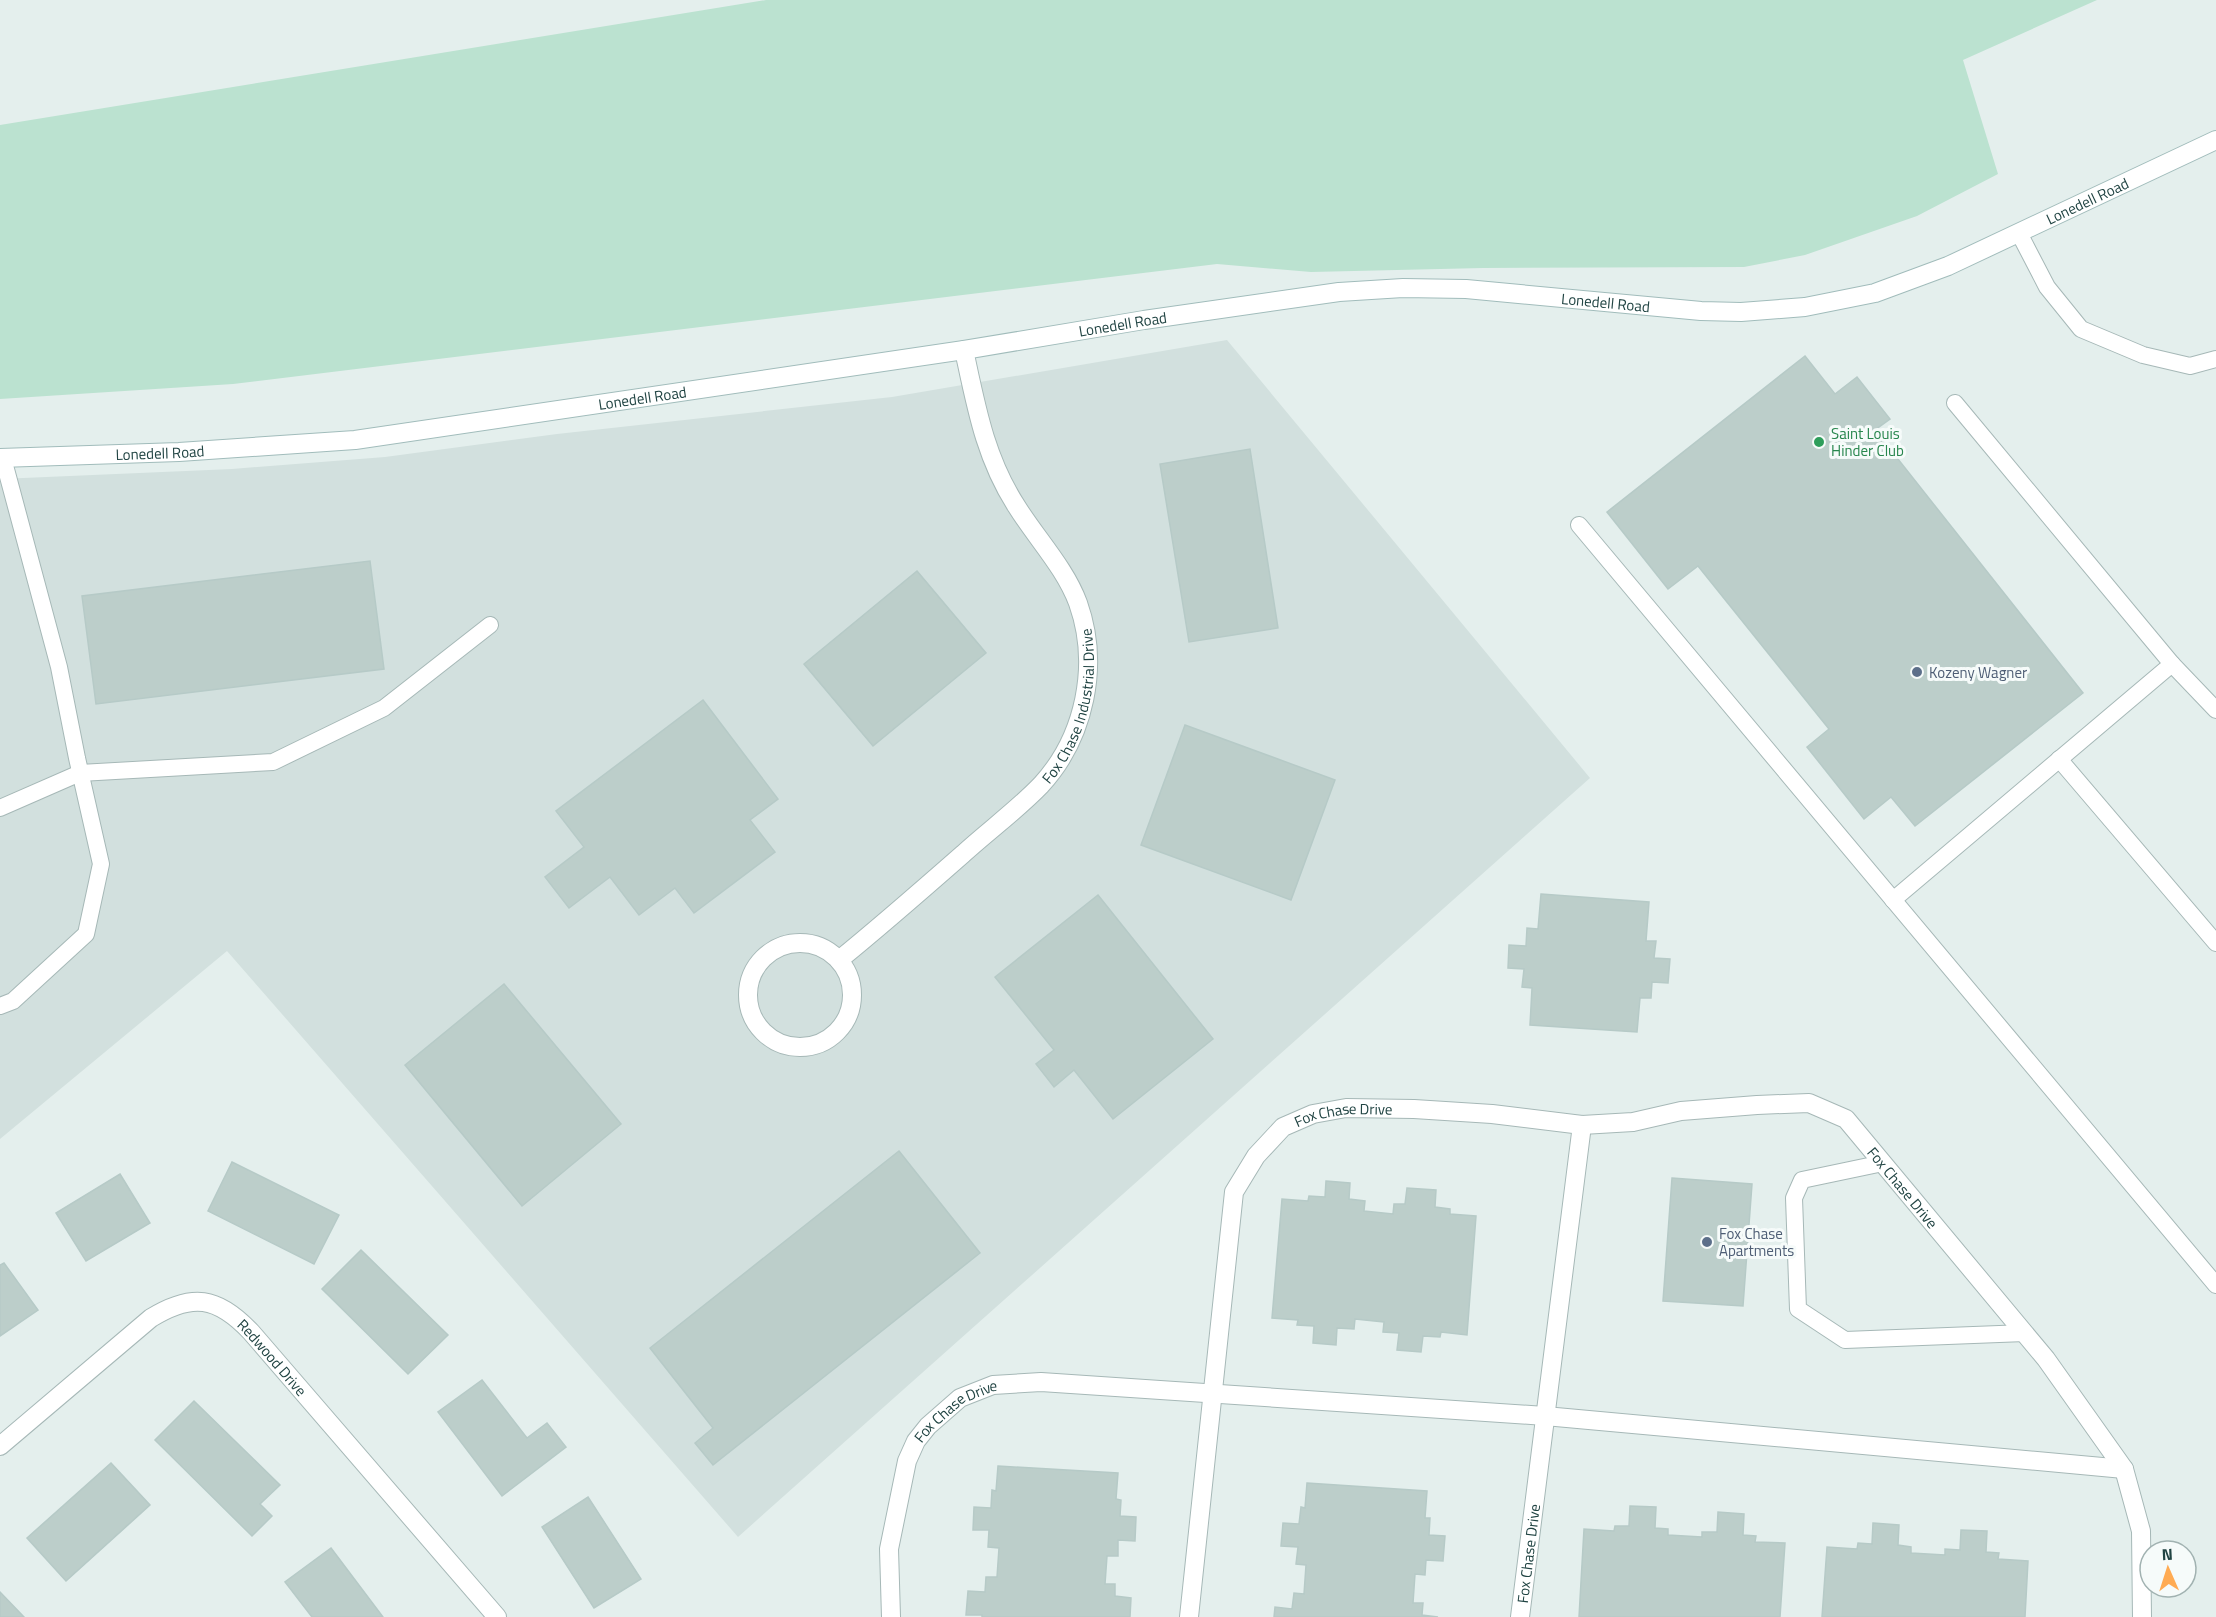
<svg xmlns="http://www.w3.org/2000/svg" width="2216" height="1617" viewBox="0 0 2216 1617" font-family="'Titillium Web',sans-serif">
<rect width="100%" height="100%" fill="#e4efed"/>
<path fill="#d2e0de" d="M1227,340l363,438 -852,759 -511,-586 -227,188v-660l232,-10 153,-12 172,-23 335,-37z"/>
<path fill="#bbe2d0" d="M766,0h1331l-134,60 35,114 -81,42 -112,39 -61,12 -261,1 -172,4 -94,-8 -984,120 -233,15v-274z"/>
<g fill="#bcceca" stroke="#b6cac7" stroke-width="1.5">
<path d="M1805,356l30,38 22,-17 33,42 -15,11 208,263 -168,133 -24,-29 -27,22 -57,-72 22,-18 -131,-163 -30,23 -61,-77z"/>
<path d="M1250,449l28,179 -89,14 -29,-178z"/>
<path d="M370,561l14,108 -288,35 -14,-108z"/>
<path d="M917,571l69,82 -113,93 -69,-82z"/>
<path d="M703,700l75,99 -28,21 25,32 -81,61 -19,-25 -36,27 -29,-38 -41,31 -24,-31 39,-30 -28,-36z"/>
<path d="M1185,725l150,55 -44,120 -150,-55z"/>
<path d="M1541,894l108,8 -3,39h10l-2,17 16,1 -2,24 -16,-1 -1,16h-11l-3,34 -107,-7 2,-37 -10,-1 2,-18 -16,-1 1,-23 17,1 1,-18 11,1z"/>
<path d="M1098,895l115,144 -100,80 -39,-49 -20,17 -18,-23 18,-14 -59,-73z"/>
<path d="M504,984l117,140 -99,82 -117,-141z"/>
<path d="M899,1151l81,102 -267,212 -18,-22 18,-15 -63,-80z"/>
<path d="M232,1162l107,53 -25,49 -106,-53z"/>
<path d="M120,1174l30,49 -64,38 -30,-48z"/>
<path d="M1672,1178l80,6 -9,122 -80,-5z"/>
<path d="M1326,1181l24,2 -1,16 16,2 -1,10 29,3 1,-10h11l2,-16 29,2 -1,17 15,2v5l26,2 -9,119 -26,-3 -1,5 -17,-1 -2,16 -24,-2 2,-17 -16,-1 1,-10 -29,-3 -1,10 -17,-1 -1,17 -23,-2 1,-17 -17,-1 1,-5 -26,-2 10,-119 26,2 1,-5 16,1z"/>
<path d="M361,1250l87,85 -40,39 -86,-85z"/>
<path d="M4,1263l34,47 -38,26v-71z"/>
<path d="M482,1380l45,58 20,-15 19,24 -64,49 -64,-84z"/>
<path d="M194,1401l86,84 -20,19 12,12 -20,20 -97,-96z"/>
<path d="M111,1463l39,42 -84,76 -39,-43z"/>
<path d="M998,1466l120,7 -2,26 5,1 -1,16 16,1 -1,24 -17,-1v16h-11l-2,28h10v12l16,2 -1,19h-148v-2h-16l2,-24 17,1 1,-15h11l2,-29 -11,-1 1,-17h-16l1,-23 17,1 1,-18 4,1z"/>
<path d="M1307,1483l120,8 -2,27h5l-1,17 16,1 -2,25 -17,-1 -1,15 -10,-1 -2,29h10l-1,12 16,2h-164l1,-10 17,2 2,-16 10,1 2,-29 -10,-1 2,-17 -17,-1 2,-23 16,1 2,-17 4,1z"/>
<path d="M588,1497l53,82 -47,29 -52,-81z"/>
<path d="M1630,1506l26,1 -1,21 13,1v6l34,2v-5h15l1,-20 26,2 -1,21 13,1 -1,6 30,1 -5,74h-201l5,-88 30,2 1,-5h14z"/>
<path d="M1873,1523l26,2 -1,20 13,2v6l34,2v-6l15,1 1,-20 26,1 -1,21 13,1 -1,6 30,2 -3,56h-203l5,-70 30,2 1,-6 14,1z"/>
<path d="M331,1548l52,69h-71l-27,-35z"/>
<path d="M0,1592l24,25h-24z"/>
</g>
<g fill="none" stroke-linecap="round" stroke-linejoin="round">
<g stroke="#a6b8b7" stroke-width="18">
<g id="lane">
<path d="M2019,233l28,54 34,42 62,26 47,11 26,-7"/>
<path d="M1579,525l637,760"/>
<path d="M2172,664l44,46"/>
<path d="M2059,759l157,184"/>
<path d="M0,808l80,-35 193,-11 111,-54 106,-83"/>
<path d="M1893,900l279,-236 -217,-261"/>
<path d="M0,1006l13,-5 73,-67 15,-70 -24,-106 -18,-91 -56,-209"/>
<path d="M1883,1163l-81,17 -8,18 4,111 47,31 180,-7"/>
</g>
</g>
<g stroke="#a6b8b7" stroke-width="20">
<g id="street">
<circle cx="800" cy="995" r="52"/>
<path id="s1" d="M839,960c42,-34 83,-70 124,-106 25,-23 54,-44 78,-69 44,-48 59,-120 37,-182 -13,-35 -41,-64 -61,-96 -32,-49 -41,-101 -53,-157"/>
<path id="s2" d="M0,1446l151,-128c41,-25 66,-22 100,14l246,285"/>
<path id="s3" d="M891,1617l-2,-68 18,-88 9,-20 12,-15 32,-28 33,-13 48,-3 504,34 579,53"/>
<path id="s4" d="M1189,1617l45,-425 22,-36 27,-29 30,-13 33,-6 68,1 78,5 90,11 51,-3 48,-11 76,-6 52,-2 37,16 200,240 78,110 17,62 1,86"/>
<path id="s5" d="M1520,1617l62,-492"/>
</g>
</g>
<g stroke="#a1bcbb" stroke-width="20">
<g id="secondary">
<path id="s6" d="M0,458l179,-6 176,-12 609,-90 180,-30 195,-28 64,-4 63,1 235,22 40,1 64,-5 70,-14 73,-27 268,-126"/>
</g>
</g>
<use href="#lane" stroke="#fff" stroke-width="16"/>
<use href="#street" stroke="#fff" stroke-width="18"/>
<use href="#secondary" stroke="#fff" stroke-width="18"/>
</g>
<circle fill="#2e9e5b" stroke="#f6fbfa" stroke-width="2" cx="1819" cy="442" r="6"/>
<g fill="#5c6f8a" stroke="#f6fbfa" stroke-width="2">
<circle cx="1917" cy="672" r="6"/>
<circle cx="1707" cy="1242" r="6"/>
</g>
<g text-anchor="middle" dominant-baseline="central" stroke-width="6" stroke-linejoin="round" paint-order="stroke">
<g font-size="15" fill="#214443" stroke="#f6fbfa">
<text stroke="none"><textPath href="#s6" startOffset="2121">Lonedell Road</textPath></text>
<text stroke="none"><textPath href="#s6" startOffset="1618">Lonedell Road</textPath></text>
<text stroke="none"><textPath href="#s6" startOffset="1132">Lonedell Road</textPath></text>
<text stroke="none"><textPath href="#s6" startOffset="646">Lonedell Road</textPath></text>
<text stroke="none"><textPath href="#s6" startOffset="160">Lonedell Road</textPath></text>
<text stroke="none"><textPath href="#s1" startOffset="354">Fox Chase Industrial Drive</textPath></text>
<text stroke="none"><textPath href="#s4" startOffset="572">Fox Chase Drive</textPath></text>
<text stroke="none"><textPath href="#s4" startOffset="1170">Fox Chase Drive</textPath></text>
<text stroke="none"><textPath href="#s2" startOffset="344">Redwood Drive</textPath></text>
<text stroke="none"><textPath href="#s3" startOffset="231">Fox Chase Drive</textPath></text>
<text stroke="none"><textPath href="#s5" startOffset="64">Fox Chase Drive</textPath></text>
</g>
<g font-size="15" fill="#27864d" stroke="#f6fbfa" text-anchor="start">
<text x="1831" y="433">Saint Louis<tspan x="1831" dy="17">Hinder Club</tspan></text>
</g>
<g font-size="15" fill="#4e5e75" stroke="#f6fbfa" text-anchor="start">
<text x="1929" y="672">Kozeny Wagner</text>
<text x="1719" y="1233">Fox Chase<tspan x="1719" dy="17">Apartments</tspan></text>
</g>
</g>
<g transform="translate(2168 1569) rotate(357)"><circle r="28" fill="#f6fbfa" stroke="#a1b2b1" stroke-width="1.5"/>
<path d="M0-4.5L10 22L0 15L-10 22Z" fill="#ffab53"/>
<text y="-9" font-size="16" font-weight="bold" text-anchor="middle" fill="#214443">N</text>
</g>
</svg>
